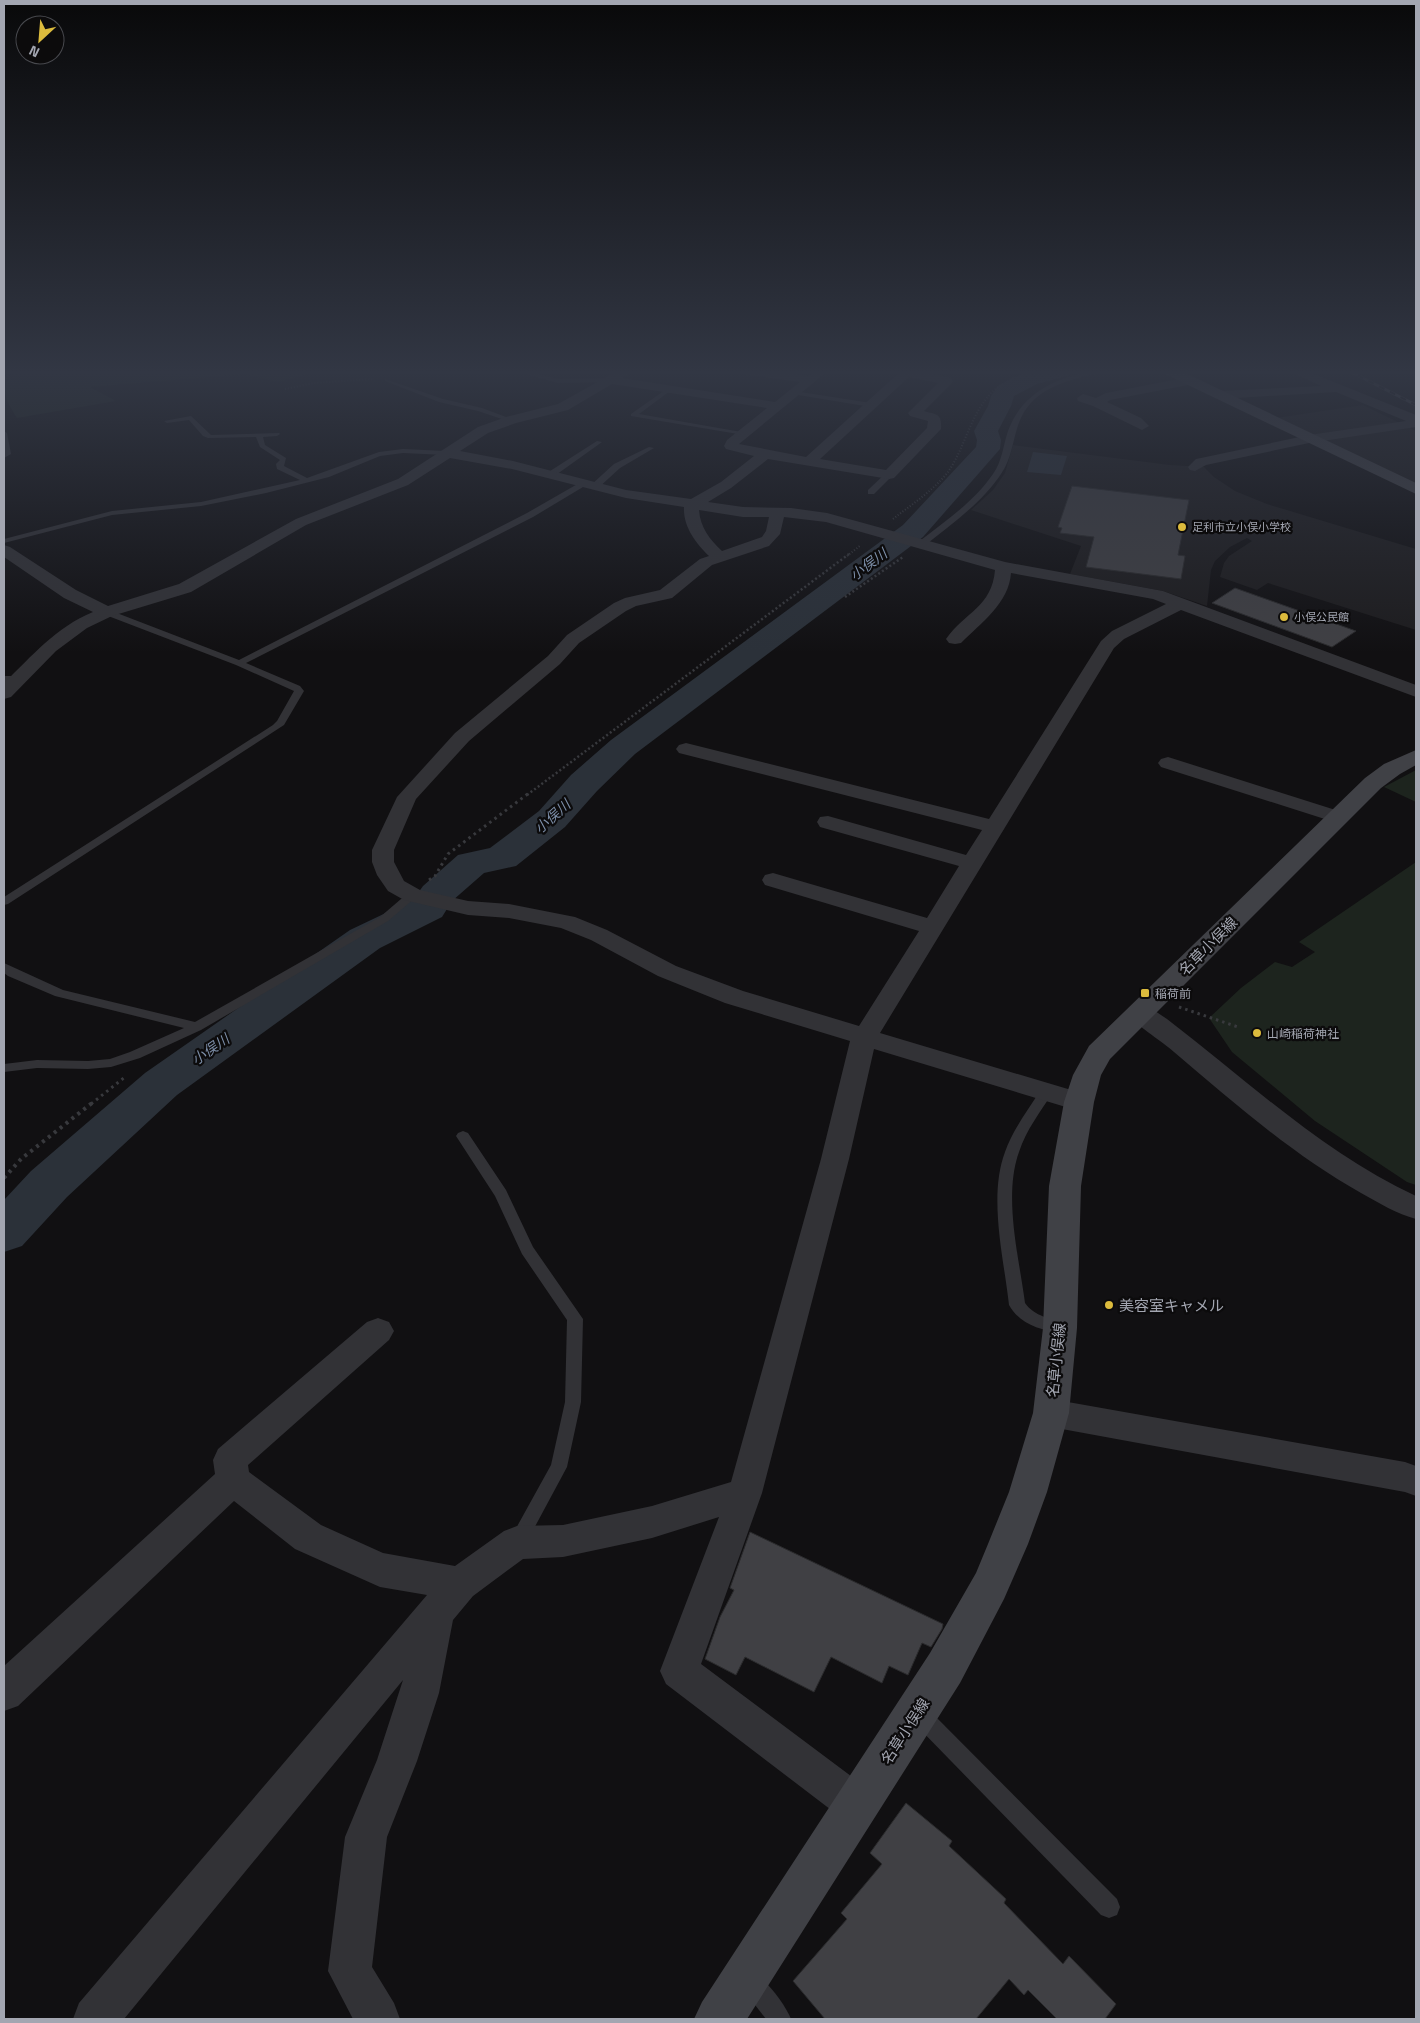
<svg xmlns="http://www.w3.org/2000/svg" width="1420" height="2023" viewBox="0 0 1420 2023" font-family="'Titillium Web','Noto Sans JP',sans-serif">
<rect width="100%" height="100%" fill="#111012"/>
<g fill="#1d1c1e">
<path d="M1363,405l53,26v54l-140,-67z"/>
<path d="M1013,445l157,20 34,2 10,10 21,14 32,13 149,45v81l-148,-47 -11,7 -37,-13 4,-14 5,-7 23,-15 -5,-3 -17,9 -15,14 -4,9 -4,36 -44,-15 -93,-17 11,-28 -110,-36 22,-20 12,-17z"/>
</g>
<g fill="#1d241e">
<path d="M12,370h313l-47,12 -33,-8 -155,13 26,14 -99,17c-6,-10 -15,-22 -11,-34 2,-6 7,-7 6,-14z"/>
<path d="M1416,770v32l-32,-15z"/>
<path d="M1416,862v323l-9,-3 -92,-61 -83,-69 -23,-34 32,-30 34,-26 17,5 23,-15 -16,-10z"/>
</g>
<path fill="#2b3139" d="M1033,452l34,4 -6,19 -34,-3z"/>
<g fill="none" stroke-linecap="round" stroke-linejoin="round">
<path fill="#2b3139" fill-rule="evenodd" d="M1034,370h39l-3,5 -33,9 -23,12 -3,10 -13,25 3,9 -1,9 -77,88 -288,217 -38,37 -32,36 -49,39 -32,7 -32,28 -10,16 -62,31 -203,147 -110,102 -45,49 -18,6v-52l27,-29 114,-98 205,-143 63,-30 10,-14 35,-31 32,-7 49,-37 32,-36 40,-35 292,-215 73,-78 1,-7 -3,-9 14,-25 3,-10 7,-10 14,-8z"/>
</g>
<g fill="#404044" stroke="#2b2b2d">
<path d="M1072,486l117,14 -11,55 7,1 -4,23 -95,-12 8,-30 -34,-4 2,-5 -4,-1z"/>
<path d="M1235,588l121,43 -24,16 -120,-44z"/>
<path d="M750,1532l193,92 -1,5 -11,18 -9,-4 -14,32 -19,-9 -7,17 -51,-26 -17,35 -69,-35 -9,18 -31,-16 15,-42 14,-27 -4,-2z"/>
<path d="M906,1803l46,38 -3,5 57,53 -2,4 59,61 6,-8 47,48 -11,15h-48l-29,-29 -4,5 -15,-16 -33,40h-151l-32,-38 54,-62 -6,-6 41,-49 -12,-11z"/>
</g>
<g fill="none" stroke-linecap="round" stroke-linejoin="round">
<g stroke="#38393d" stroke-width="2" stroke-dasharray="1 2" stroke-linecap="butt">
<path d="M4,381l4,-5 1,-6"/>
<path d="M285,389l29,-6 60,-4"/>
<path d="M893,519c19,-15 40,-28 55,-47 19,-27 24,-68 53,-87 11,-8 23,-11 35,-15"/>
<path d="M847,556l14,-11"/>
</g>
<g stroke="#38393d" stroke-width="2.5" stroke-dasharray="2 2.5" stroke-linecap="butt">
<path d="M845,597l58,-40"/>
<path d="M527,795l322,-241"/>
</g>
<g stroke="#38393d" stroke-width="3" stroke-dasharray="2.5 4" stroke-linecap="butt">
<path d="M429,880l6,-4 13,-22 81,-61"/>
<path d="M1179,1007l59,20"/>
<path d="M91,1104l34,-27"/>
</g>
<path stroke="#38393d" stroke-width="4" stroke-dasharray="3 4.5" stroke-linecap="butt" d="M4,1178l17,-19 71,-56"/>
<g fill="#323236" fill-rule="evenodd">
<path d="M511,370h11l36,9 50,-1 3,2 -3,2 -50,1z"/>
<path d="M1097,370h15c-6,3 -15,4 -22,5 -17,4 -35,9 -49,19 -32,23 -22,54 -40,80 -20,30 -51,51 -78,73h-6v-4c27,-21 56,-40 76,-69 9,-12 10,-28 15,-43 15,-40 50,-54 89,-61z"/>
<path d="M385,379l58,20 39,9 32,12 -3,2 -33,-11 -39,-9 -54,-21z"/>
<path d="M668,388l3,2 -1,1 -31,23 108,19 -3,2 -113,-19v-2z"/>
<path d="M794,391l77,12 3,2 -3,2 -79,-13v-2z"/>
<path d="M191,416l20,19 68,-2 1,1 -3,2 -14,1 2,8 21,13 -2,8 23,12 72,-26 24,-3 43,2 3,2 -3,2 -43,-2 -23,3 -51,21 -63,16 -65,13 -89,9 -108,28v-4l108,-28 89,-9 99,-22 -23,-11 -1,-5 4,-4 -20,-13 -4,-10 -48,1 -5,-2 -14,-16 -22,3 -3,-2z"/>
<path d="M4,431l3,2 4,21 -7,4z"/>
<path d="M597,441l5,1 -49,35h-6v-4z"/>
<path d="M649,447l5,1 -34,20 -23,21h-6v-4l23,-21z"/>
<path d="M886,473l7,2 -19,19h-6v-4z"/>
<path d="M581,482l7,2 -55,33 -287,146 54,23 4,5 -20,34 -276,179 -4,1v-8l269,-172 4,-4 17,-30 -58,-26 -133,-51v-4h6l130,50 288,-147z"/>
<path d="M4,676h15l5,3 -5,3h-15z"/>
<path d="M412,892l6,3 -2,2 -28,24 -187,109 -61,28 -29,9 -23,2 -51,-1 -33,4v-8l33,-4 51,1 22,-2 20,-7 54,-24 -129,-32 -47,-20 -4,-3v-10l59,27 132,32 185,-105 28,-24z"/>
<path d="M1046,1087l5,2 2,3c-12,19 -27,38 -34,60 -16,44 0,105 6,151 10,14 25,15 41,20l2,5 -2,5 -6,1c-20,-5 -40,-9 -51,-29 -5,-46 -21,-108 -4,-153 8,-23 24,-43 36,-63z"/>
<path d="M463,1131l5,2 38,57 27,57 50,72 -2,83 -14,65 -43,80 -6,2 -6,-2 -3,-6 42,-76 14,-63 2,-82 -45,-66 -27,-58 -39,-60 2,-3z"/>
<path d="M921,1706l7,3 189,190 3,8 -3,8 -8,3 -8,-3 -187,-192 -3,-7 3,-7z"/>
<path d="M753,1973c13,5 33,33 38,46h-25l-21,-27 -3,-8 3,-8z"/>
</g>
<g fill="#323236" fill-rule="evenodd">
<path d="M619,370h15l-12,8 153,24 25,-20 -57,-8 -6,-4h32l39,6 7,-6h14l-90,74 67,13 96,-87h14l35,8 2,3 -2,3 -27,27c13,4 18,2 17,18l-47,49 -5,1 -121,-20 -37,29 -23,14 35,5 48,1 36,5 178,49 158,29 253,94v12l-235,-87 -57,29 -10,9 -234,385 208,62 4,7 -4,7 -9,2 -205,-62 -25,110 -87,334 -61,171 170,127 6,14 -6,14 -14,6 -14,-6 -177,-135 -6,-13 59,-154 -67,21 -89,19 -40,2 -50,37 -20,24 -14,73 -22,68 -30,76 -15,130 22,36 6,16h-47l-25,-48 17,-134 32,-77 26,-80 -279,339h-51l6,-16 348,-408 -47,-8 -85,-38 -61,-48 -216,205 -14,5v-45l211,-192 -2,-14 5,-11 149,-127 11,-4 11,4 5,9 -5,9 -141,125 1,7 72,53 62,28 72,13 49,-35 13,-5 46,-1 89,-19 79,-24 90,-323 29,-118 -125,-38 -67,-27 -67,-36 -30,-12 -52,-10 -41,-3 -64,-15 -16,-9 -11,-16 -5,-13v-12l25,-53 58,-64 93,-77 19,-21 47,-32 11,-5 35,-8 40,-31 9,-3c-13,-13 -26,-29 -25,-49l-58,-9 -114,-29 -62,-11 -42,27 -102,40 -115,67 -79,24 -25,12 -31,23 -45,46 -7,2v-16c28,-27 52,-56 89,-71l-29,-14 -60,-41v-12l6,2 66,43 32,16 71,-22 117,-65 102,-40 80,-52 28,-10 52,-13zM909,377l29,6 -30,30 2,3 18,5 -1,7 -41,42 -66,-11zM612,384l155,24 -40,32 -3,6 2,3 28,7 -33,26 -30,17 -65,-9 -113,-29 -53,-10 28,-18 28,-10 52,-13zM699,510l44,7h26l-3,14 -4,6 -40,14c-12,-11 -22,-24 -23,-41zM784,517l42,5 169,48c-3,37 -30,42 -49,69l3,4 6,1 6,-1c20,-20 48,-40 50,-70l142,26 13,5 -54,27 -11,10 -112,178 -303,-76 -7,2 -3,4 3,4 303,77 -16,25 -138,-39 -8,1 -3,5 3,5 139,39 -32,52 -154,-45 -8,2 -3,5 3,5 154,46 -60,95 -116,-35 -67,-25 -69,-36 -32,-13 -66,-13 -41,-3 -48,-11 -16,-9 -10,-19v-12l22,-51 53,-58 91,-77 19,-21 47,-32 10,-5 36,-8 40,-33 57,-19 11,-12z"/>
<path d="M1287,370h17l112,45v12l-107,16 -103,22 -11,6 -5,-1 -2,-3 8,-8 5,-1 108,-23 97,-14 -70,-29 -116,7 -6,-4 6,-4 101,-5z"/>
<path d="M1189,377l6,4 -2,3 -83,16 -3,2 34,16 8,8 -7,4 -49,-24 -15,-5 -1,-3 6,-4 13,4 10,-5z"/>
<path d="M1168,757l177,56 4,4 -4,4 -7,2 -7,-2 -170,-54 -3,-4 3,-4z"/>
<path d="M1140,1005l9,2 18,12c81,62 155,133 249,177v23c-19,-5 -37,-16 -55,-26 -68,-38 -128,-91 -187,-141 -12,-11 -39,-27 -47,-39l4,-6z"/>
<path d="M1051,1399l354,63 11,4v30l-11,-4 -354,-65 -12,-4 -4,-10 4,-10z"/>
</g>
<g fill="#404146" fill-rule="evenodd">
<path d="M1161,370h18l237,113v11l-253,-121z"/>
<path d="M1416,750v15l-16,9 -19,14 -271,271 -9,16 -7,27 -13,84 -4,142 -8,85 -22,79 -19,52 -24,55 -44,84 -213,336h-53l8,-17 228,-349 46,-80 12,-29 21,-52 24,-79 10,-85 6,-142 15,-84 9,-27 16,-29 276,-268 19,-14z"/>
</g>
<g stroke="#4b4c51" stroke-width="3">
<path id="rail" d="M1347,370l69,35"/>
</g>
<use href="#rail" stroke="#0c0b0c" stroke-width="2" stroke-dasharray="6" stroke-linecap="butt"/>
</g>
<linearGradient id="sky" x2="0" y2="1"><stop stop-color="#09090a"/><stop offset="0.57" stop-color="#323744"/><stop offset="1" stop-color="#323744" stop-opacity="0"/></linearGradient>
<rect width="1420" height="653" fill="url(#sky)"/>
<g fill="#dcbb3d" stroke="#0c0b0c" stroke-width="2">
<circle cx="1182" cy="527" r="5"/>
<circle cx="1284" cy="617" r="5"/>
<rect x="1140" y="988" width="10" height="10" rx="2.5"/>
<circle cx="1257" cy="1033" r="5"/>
<circle cx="1109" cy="1305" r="5"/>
</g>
<g text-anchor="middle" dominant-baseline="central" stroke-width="4.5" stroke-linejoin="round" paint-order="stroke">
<g font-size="11" fill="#a3a6b1" stroke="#0c0b0c" text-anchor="start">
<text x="1192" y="527">足利市立小俣小学校</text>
<text x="1294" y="617">小俣公民館</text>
</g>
<g font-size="12" fill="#a3a6b1" stroke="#0c0b0c" text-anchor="start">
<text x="1155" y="993">稲荷前</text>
<text x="1267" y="1033">山崎稲荷神社</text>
</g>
<g font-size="14" font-style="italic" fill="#7d8fa9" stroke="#0c0b0c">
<text transform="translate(868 564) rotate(-37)">小俣川</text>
<text transform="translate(552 816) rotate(-42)">小俣川</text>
<text transform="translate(210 1049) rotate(-35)">小俣川</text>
</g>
<g font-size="15" fill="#a3a6b1" stroke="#0c0b0c">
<text transform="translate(1208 946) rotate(-45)">名草小俣線</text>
<text transform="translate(1056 1360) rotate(-84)">名草小俣線</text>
<text transform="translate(905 1731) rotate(-57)">名草小俣線</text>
</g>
<g font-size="15" fill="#a3a6b1" stroke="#0c0b0c" text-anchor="start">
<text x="1119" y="1305">美容室キャメル</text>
</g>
</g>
<rect width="1420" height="2023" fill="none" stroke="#a3a6b1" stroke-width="10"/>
<g transform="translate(40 40) rotate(206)"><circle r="24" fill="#0c0b0c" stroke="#48494e"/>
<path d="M0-4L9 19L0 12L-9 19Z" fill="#dcbb3d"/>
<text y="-8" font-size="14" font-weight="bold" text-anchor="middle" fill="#a3a6b1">N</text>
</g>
</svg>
